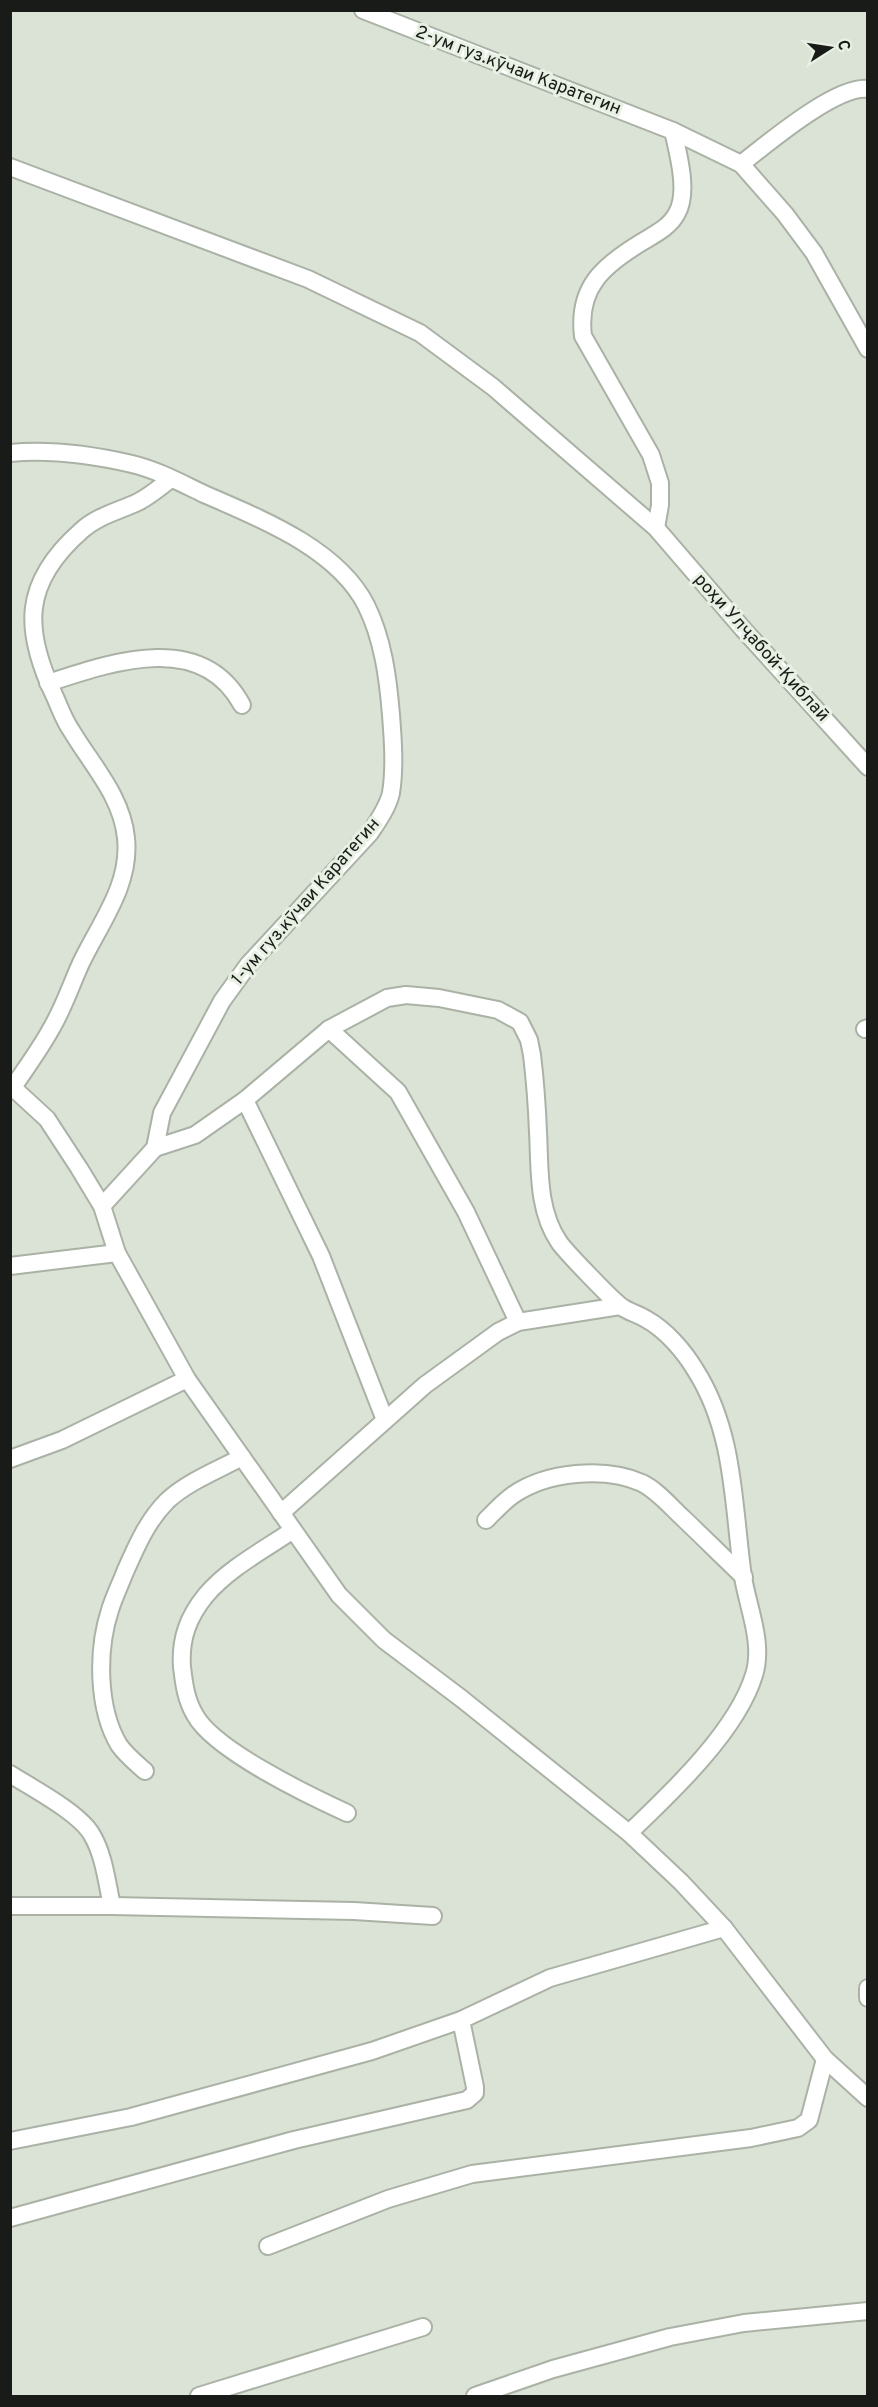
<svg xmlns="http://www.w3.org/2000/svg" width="878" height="2407" viewBox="0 0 878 2407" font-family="Overpass,sans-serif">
<rect width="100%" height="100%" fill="#dae3d6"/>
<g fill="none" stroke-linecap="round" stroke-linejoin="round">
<g stroke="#aab2a6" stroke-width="20">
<g id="minor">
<path d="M363,10l310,121c5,22 16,61 4,82 -7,14 -22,21 -35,29 -38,23 -65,45 -59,94l68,119 9,28v22l-4,23"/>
<path d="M673,131l68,33 44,50 29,39 54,96"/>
<path d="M741,164c26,-20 95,-79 127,-75"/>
<path d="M10,167l298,112 112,54 73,54 163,141 87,101 125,138"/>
<path d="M10,453c41,-4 83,2 122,11 25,6 49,19 72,30 55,24 133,54 162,111 17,34 22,73 25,110 2,25 4,53 0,78 -3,14 -13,28 -21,40l-122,132 -26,36 -60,112 -7,35 -53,58"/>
<path d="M48,683c64,-21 154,-53 194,22"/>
<path d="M329,1029l69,63 68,120 52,110"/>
<path d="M865,1029l3,-1"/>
<path d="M10,1085l37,34 32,49 23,38 15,47 70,126 152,216 45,45 78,59 167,134 52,49 43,46 101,131 43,39"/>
<path d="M14,1086c12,-18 26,-37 37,-57 12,-20 20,-44 30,-66 19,-40 50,-78 45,-125 -4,-42 -35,-74 -55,-108 -7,-10 -11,-22 -16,-33 -32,-67 -33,-114 26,-166 16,-15 38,-20 57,-29 12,-6 22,-15 33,-23"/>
<path d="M245,1100l76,156 64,164"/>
<path d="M155,1148l40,-13 50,-35 84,-71 58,-31 19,-3 33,3 59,12 22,12 9,18 3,15c3,25 5,51 6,77 2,36 -1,78 21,110 6,9 54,59 63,65 7,5 16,7 24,12 20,11 38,32 50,52 39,62 37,135 47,206 5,31 21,66 11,98 -17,56 -83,118 -125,158"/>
<path d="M10,1266l107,-13"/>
<path d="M10,1459l52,-19 125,-61"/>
<path d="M281,1513l144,-128 73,-53 20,-10 102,-16"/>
<path d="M486,1520c8,-8 17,-18 27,-25 33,-23 92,-29 129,-12 16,8 29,24 42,36 20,19 40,39 60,58"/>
<path d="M293,1530c-29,20 -64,38 -87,65 -18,22 -26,44 -24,72 2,17 4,33 13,48 19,35 115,81 152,98"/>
<path d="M145,1771c-9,-8 -19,-16 -26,-26 -22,-37 -22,-95 -9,-135 4,-13 10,-25 15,-38 11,-25 22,-51 42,-71 20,-19 51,-31 75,-44"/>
<path d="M10,1774c22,14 70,39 82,61 12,20 15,48 20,71h-102"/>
<path d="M112,1906l242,5 79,5"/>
<path d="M868,1988v10"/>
<path d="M10,2141l121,-24 241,-66 89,-31 89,-42 174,-50"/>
<path d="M10,2218l284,-78 173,-40 8,-7v-6l-14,-67"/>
<path d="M268,2246l120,-47 84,-25 279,-36 47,-10 11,-8 16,-61"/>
<path d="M199,2396l224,-69"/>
<path d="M475,2396l78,-27 117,-32 74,-14 124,-12"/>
</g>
</g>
<use href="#minor" stroke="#fff" stroke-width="16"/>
</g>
<g text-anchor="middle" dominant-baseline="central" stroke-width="6" stroke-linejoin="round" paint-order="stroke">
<g font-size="18" fill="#181b17" stroke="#e7f0e3">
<text transform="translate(518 71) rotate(21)">2-ум гуз.кӯчаи Каратегин</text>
<text transform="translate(761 648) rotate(48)">роҳи Улҷабой-Қиблаӣ</text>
<text transform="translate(306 902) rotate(-49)">1-ум гуз.кӯчаи Каратегин</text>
</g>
</g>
<rect width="878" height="2407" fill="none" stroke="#181b17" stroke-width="24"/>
<g transform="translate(830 48) rotate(78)" stroke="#e7f0e3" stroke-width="4.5" paint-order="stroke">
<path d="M0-4.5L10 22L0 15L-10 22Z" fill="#181b17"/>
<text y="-9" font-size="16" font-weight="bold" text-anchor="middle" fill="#181b17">С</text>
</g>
</svg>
